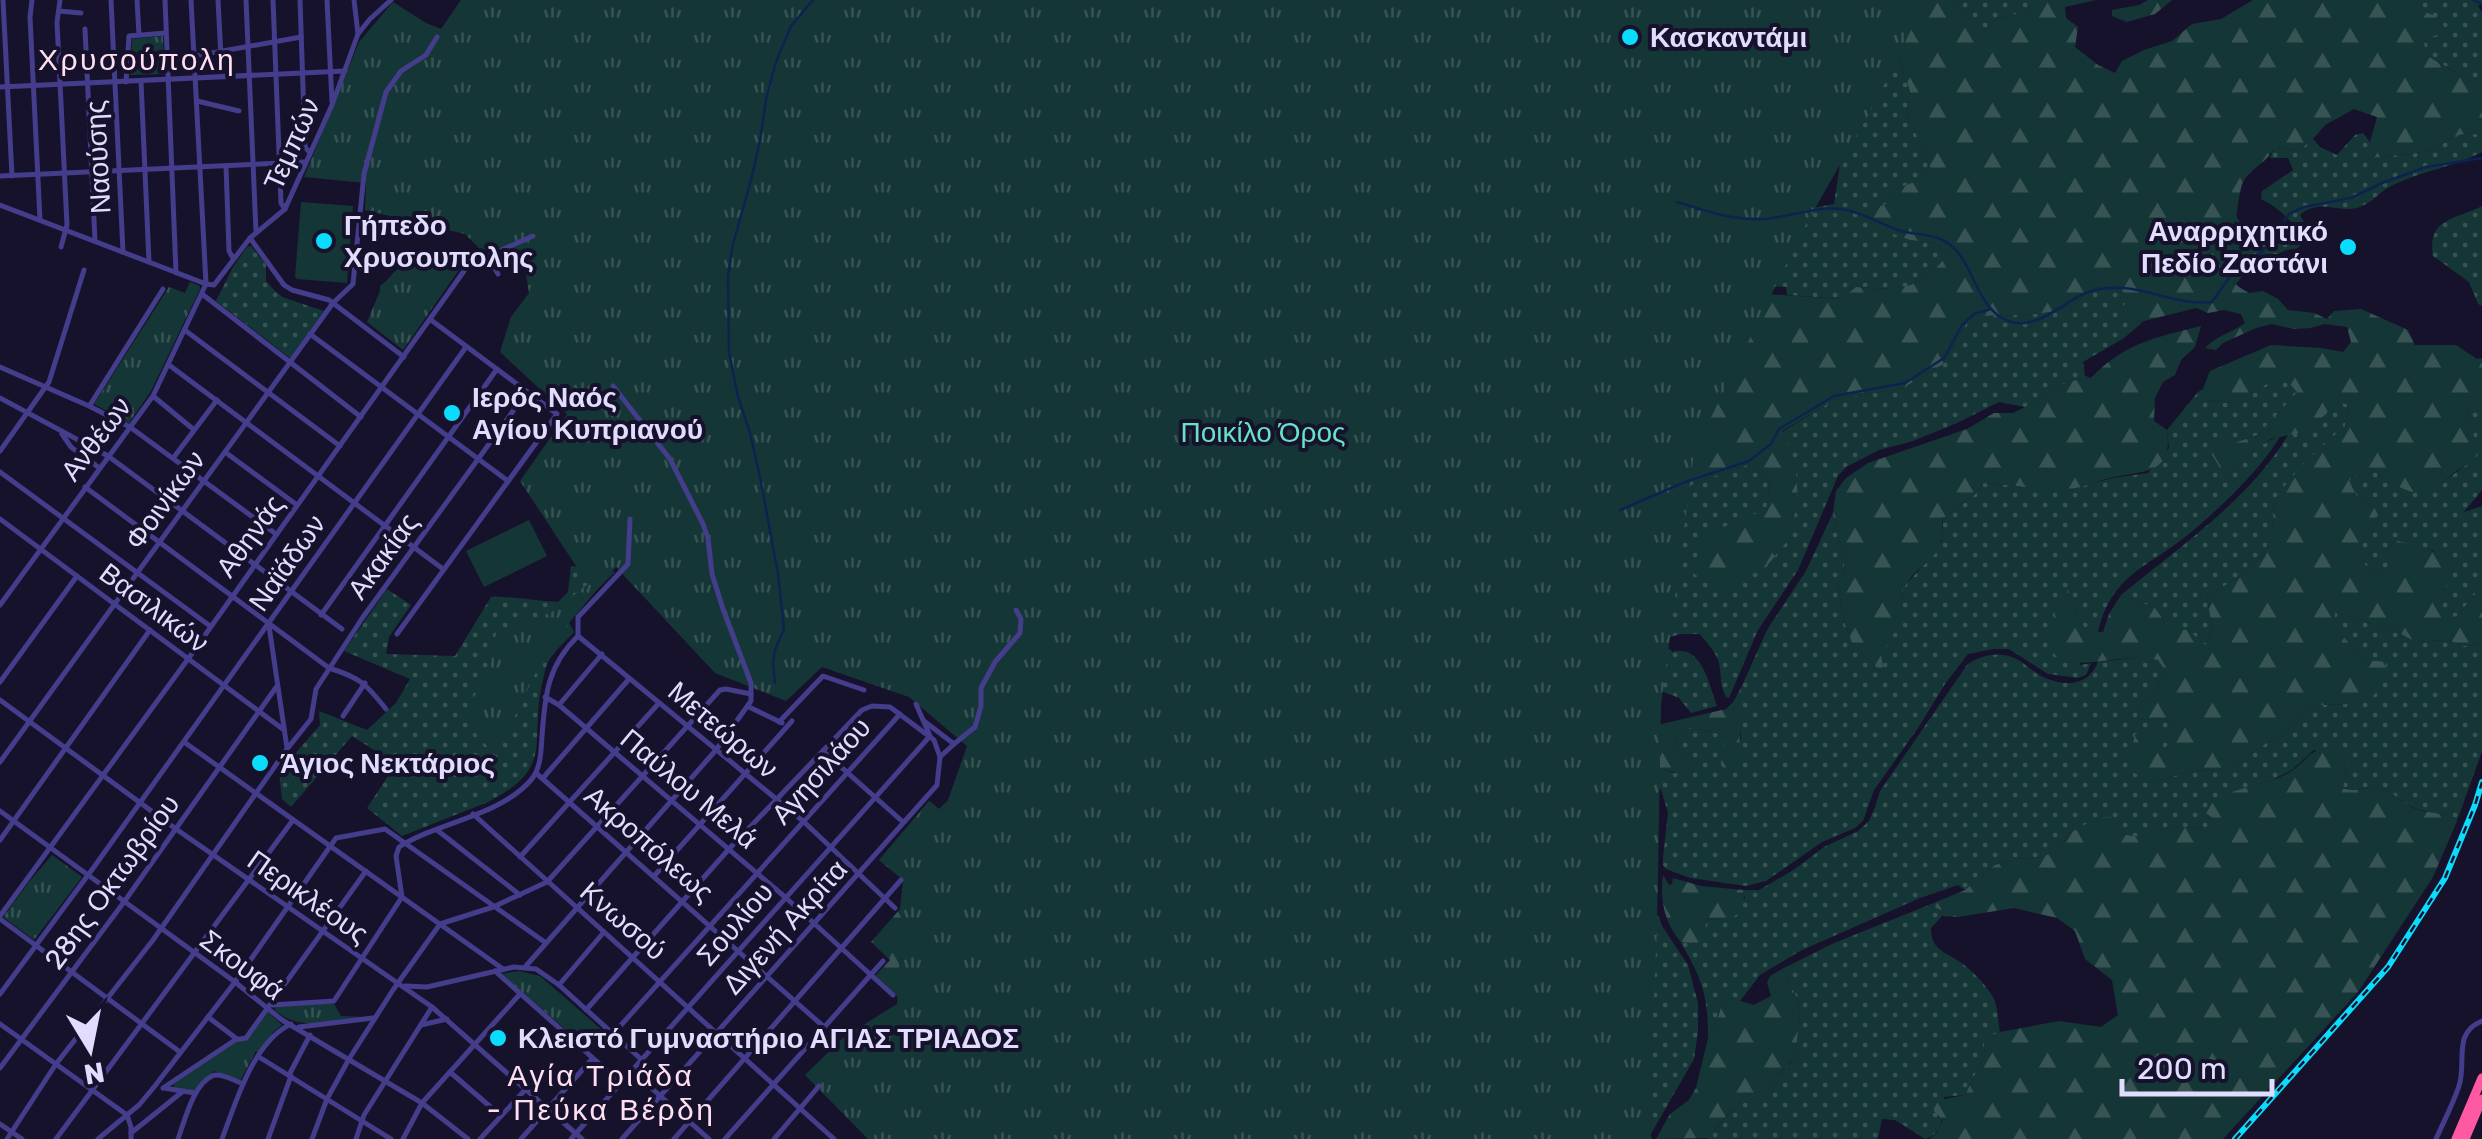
<svg xmlns="http://www.w3.org/2000/svg" width="2482" height="1139" viewBox="0 0 2482 1139" font-family="Rubik,sans-serif">
<defs>
<pattern id="grass-dots" width="8" height="8" patternUnits="userSpaceOnUse" patternTransform="scale(2.5)"><rect width="8" height="8" fill="#153636"/><path d="M2 2h.1M6 6h.1" fill="none" stroke="#375354" stroke-width="1.8" stroke-linecap="round"/></pattern>
<pattern id="forest-firs" width="22" height="20" patternUnits="userSpaceOnUse" patternTransform="scale(2.5)"><rect width="22" height="20" fill="#153636"/><path d="M5 1l3.5 6h-7zM16 11l3.5 6h-7z" fill="#375354"/></pattern>
<pattern id="park-tufts" width="24" height="20" patternUnits="userSpaceOnUse" patternTransform="scale(2.5)"><rect width="24" height="20" fill="#153636"/><path d="M3 7l-1-3M5 7V3M7 7l1-3M15 17l-1-3M17 17v-4M19 17l1-3" fill="none" stroke="#375354"/></pattern>
</defs>
<rect width="100%" height="100%" fill="#17122c"/>
<g fill="url(#grass-dots)">
<path d="M1951,0h83l-8,11 -31,9 -12,14z"/>
<path d="M2417,0h65v4l-4,2 4,6v82c-17,-16 -34,-28 -56,-38l-4,-21 12,1 13,-7 -32,-21z"/>
<path d="M1891,35l19,56 -3,21 24,57 -17,13 -18,7 -9,15 -23,7 46,29 25,3 14,10c-30,38 -46,37 -92,34l-14,12 -56,-4 -1,-8 -36,-2 48,-74 36,-7 13,-87z"/>
<path d="M2363,133l7,9 4,16c16,-3 33,-3 48,-6 21,-4 34,-26 60,-16v16c-29,15 -60,19 -89,33 -13,6 -20,17 -33,22 -21,7 -42,-9 -60,8l8,15c-3,5 -4,12 -8,16 -5,5 -9,2 -16,5 -15,6 -16,18 -38,20l-10,13 -4,-15 4,-53c10,19 40,23 60,27l4,-5c-5,-16 -24,-32 -39,-39l1,-8 31,-21 -5,-12h-18l4,-10 25,2 14,-11 7,8 17,8 18,-20z"/>
<path d="M2482,206v100l-4,-2 -9,-22 -36,-26c-6,-38 22,-36 49,-50z"/>
<path d="M251,246l15,19v16l8,9 8,7 42,14 -34,47 -74,-57 17,-34 14,-20z"/>
<path d="M2092,286l32,6 5,7 2,23 13,-1 -20,17 -41,24 2,14 6,2 -21,3 -21,10 -12,10 -12,6 -26,-5 -42,21 -44,18 -34,9 -33,17 -8,9 -40,94 -40,60 -29,68 -3,-1c-7,-13 -4,-21 -7,-34 -3,-11 -12,-21 -20,-29h-18l-27,8 -15,-125 58,-35 50,-17 23,16 -4,32 -19,2 -26,74 75,-119 -14,-38 52,-32 69,-12 39,-23 28,-48c30,-4 81,2 105,-14 7,-4 12,-12 17,-17z"/>
<path d="M2272,381h15l11,11 -40,43 -24,8 -7,34c15,-15 31,-35 53,-40 -21,34 -59,70 -90,96 -42,35 -78,40 -92,99h-9l-10,-9 -3,-17 4,59 11,-2 -5,12 -8,3 -30,-4 -39,-25h-16l-25,5 -23,30 -27,44 -44,62 -11,31 -8,7 -33,14 -56,39 -20,5 -56,-8 -24,-9 -3,-4v-8l5,-44 -11,-37v-6l5,-1 13,4 15,-8c-10,-8 -23,-25 -6,-34 8,-5 25,1 34,2l6,7h17l-2,-28 2,-24 26,-58 39,-59 27,-58 12,56 -7,16 6,36 8,22 31,31 -2,-21 25,-69 29,-31 7,-12 1,-23c8,-4 11,-8 18,-13 12,-9 14,-9 22,-22l87,6 43,-11 35,-5 21,-25 -2,-18 31,-38 5,-3 7,11 21,3z"/>
<path d="M2337,399l11,6 -3,22c-13,9 -65,60 -70,74 -3,9 -1,21 -3,31 -8,34 -37,48 -65,64l5,33 -6,16 -36,-16 -15,-21 -34,-13c57,-47 129,-96 167,-160 26,-6 33,-15 49,-36z"/>
<path d="M2482,409v81l-18,22 18,-6v80l-25,30 -18,8 -5,-74 -17,-1 -22,-9 -6,9v16l-9,7 -14,-6 -8,-14 19,-37 -3,-8 -17,-10 -8,-17 23,-12 19,16 46,3c40,-33 45,-21 30,-77z"/>
<path d="M571,566l44,6 -48,47 7,13c-8,9 -20,19 -26,30 -3,6 -4,15 -6,22 -13,59 14,83 -54,118l-86,34 -35,-28 29,-44 -44,-28 -61,71 -9,-8 -3,-27 41,-47 -1,-14 48,19 29,-27 14,-24 -66,-28 43,-62 24,16 -22,32 -3,17 69,2 36,-59c22,-1 44,4 67,5l10,-10z"/>
<path d="M2335,612l62,20 19,10 30,-2 19,6 17,-2v107l-25,70c-19,-12 -29,-6 -47,-15 -9,-4 -17,-14 -27,-17 -14,-4 -26,4 -40,-2l4,-23 -33,-14 -22,20 -20,10 -27,9 -26,33 -13,6 -24,-1 -26,3 -18,7 -21,-4 -45,-1 -14,18 -16,7 -25,2 -22,6 -30,25 -7,-5 -38,13 -120,53 -40,24 -20,26 -10,-3 -7,2 -5,18 -10,20c0,-44 -6,-59 -28,-97l19,4 8,-26 19,1 19,-22 -2,-8h16l36,-21 29,-22 34,-16 11,-10 6,-14 5,-16 87,-126c11,-9 31,-14 45,-8 12,4 21,16 33,21 23,9 44,7 53,-16l46,-5 14,2 7,11 -11,23 -18,13 3,14 25,-2 7,6 3,14 -10,12 -11,33 37,-12 32,-1 15,-5 29,-22 19,-8 15,-22 20,-8 28,-1 17,-44 -30,-32z"/>
<path d="M1670,649l2,3c30,-9 37,33 45,54l-26,7 -12,-15 -28,-11 5,-35z"/>
<path d="M1929,905l29,12 -16,-1 -11,12c0,22 13,23 29,34 12,8 28,25 34,37 4,9 4,23 6,33l-16,7 1,16 -20,40 -21,2c-1,17 0,37 -19,42l-30,-19 -13,-1 -4,20h-171c20,-21 25,-37 56,-43 9,-15 20,-29 35,-39 -3,-21 1,-23 2,-41 1,-16 -11,-33 -18,-47l52,-26z"/>
<path d="M1654,915l5,1 3,10 26,39 10,38v29l-4,27 -46,80h-179z"/>
</g>
<g fill="url(#forest-firs)">
<path d="M1904,0h47l32,34 12,-14 31,-9 8,-11h62l-31,7 1,11 12,9 -3,20 23,18 17,8 7,-12 22,-11 28,-9 20,-17 29,-5 32,-19h164l-2,8 20,8 12,14 -13,6h-11l3,19 40,24 16,15v42c-26,-10 -39,12 -60,16 -16,3 -32,3 -49,6l-3,-16 7,-25 -23,-8 -29,16 -12,14 -14,11 -25,-2c-6,14 -21,18 -31,34 -6,12 -14,92 -7,102 3,4 9,6 13,9l14,-2 15,8 10,11 26,3 13,6 7,-8 27,-2 47,21 7,15h41l21,14 5,-1v51l-15,2 11,39 -4,11 -18,10 -19,16 -25,5 -21,-8 -19,-16 -23,12 8,17 17,10 4,8 -20,37 8,14 14,6 9,-7v-16l6,-9c16,6 45,8 54,23 1,1 3,16 3,17l-14,16 6,17 -4,10 17,-7 25,-30v58l-17,2 -19,-6 -30,2 -19,-10 -62,-20v16l30,32 21,2v17l-12,16 -26,9 -28,1 -20,8 -15,22 -19,8 -29,22 -15,5 -32,1 -37,12 -19,-10 -4,-15 5,-24 22,-4 7,19 10,-11 -3,-14 -7,-6 -26,2 -2,-14 18,-13 11,-23 -7,-10c-34,-7 -66,8 -99,1l-10,-16 6,-32 13,-23c8,15 9,31 21,42h14l6,-18 12,-19 34,13 15,21 18,1 18,15 6,-16 -5,-33c28,-16 57,-30 65,-64 2,-10 0,-22 3,-31 5,-16 55,-64 70,-74l3,-22 -11,-5 -11,14 -19,17 -36,8 -19,13 -26,26 -15,-25 -4,-14 27,4 24,-8 39,-43 -10,-11h-15l-40,22 -22,-3 -7,-11 7,-18 61,-26 50,3 22,4 8,-10 -4,-15 -23,-3 -13,4 -17,1 -23,-5 -15,4 -33,15 -7,7 -11,-2c11,-12 26,-15 40,-25l-4,-9 -17,-4 -16,3 -12,-5 -52,13 -13,1 -7,-8 -1,-8 6,-7 -5,-7 -31,-6c-6,5 -11,13 -18,17 -24,16 -74,10 -105,14l-28,48 -39,23 -69,12 -52,31 14,39 2,32 -10,38 -22,27 -45,23 -30,-18 14,-35 42,-22 19,-3 4,-31 -23,-16 -50,17 -58,35 112,-224 91,6 14,-12c47,3 63,4 93,-34l-14,-10 -25,-3 -33,-12 -14,-17 24,-7 9,-15 18,-7 17,-13 -24,-57 3,-21 -19,-56z"/>
<path d="M2148,0h24l-17,14 -28,8 -15,-6v-6l27,-5z"/>
<path d="M2201,326l-6,21 -14,13 -6,15 -12,7 -8,16 -1,23 13,9c6,43 -20,41 -53,47 -15,3 -30,11 -46,12 -28,2 -57,-5 -85,-6 -8,13 -10,13 -22,22 -7,5 -10,9 -18,13 -2,8 1,17 -2,24 -5,19 -28,27 -36,44 -12,27 0,40 -24,67l3,22 -32,-32 -8,-22 -6,-36 7,-16 -12,-56 3,-22 10,-13 22,-15 99,-34 27,-16h19l24,-12 12,-10 21,-10 21,-3c33,-35 66,-41 110,-52z"/>
<path d="M1741,688c-2,29 2,56 -7,84l-5,1 -8,-8 3,-25 -6,-7c-9,-1 -25,-7 -34,-2 -17,9 -4,26 6,34l-3,10 -25,-6 -4,1 -1,6 4,13 -5,3 -3,-66 73,-17 7,-7z"/>
<path d="M2330,747c22,13 16,19 13,41 14,5 26,-3 40,1 10,3 18,13 28,18 17,8 27,2 46,14l-24,56 -75,115 -135,147h-294l7,-5 7,-14 -9,-9 -1,-10 32,-6 20,-40 -1,-17 16,-6 59,-11 42,6 17,-12 -6,-35 -27,-21 -10,-28 -18,-13 -43,-10 -56,9 -29,-12 36,-15 30,-25 22,-6 25,-2 16,-7 14,-18 24,-14 15,-1 6,16 21,4 17,-7 27,-3 24,1 12,-6 -13,-10c16,-26 59,-24 85,-40 19,-12 15,-20 40,-25z"/>
<path d="M929,801l10,8 -37,182 -5,5 -22,-20 15,-16 -19,-18 29,-33 3,-29 -24,-20z"/>
<path d="M1663,875l6,10 3,-1 1,-6 28,8 42,4c4,13 -4,29 -19,30 -6,0 -12,-2 -17,-1l-2,10 2,11 -8,6 -19,-5c-16,-20 -20,-41 -17,-66z"/>
<path d="M1782,969c7,14 19,31 18,47 -1,18 -5,20 -2,41 -15,9 -26,24 -35,40 -31,5 -36,20 -55,41l-52,1 14,-25 19,-14 7,-12 12,-50 10,-20 5,-18 7,-2 24,7 17,-9 -4,-13 3,-7z"/>
</g>
<g fill="url(#park-tufts)">
<path d="M461,0h1465l-51,103 -70,123 -111,226 -33,253 -4,222 -9,201 4,11h-784l-63,-64 39,-38 53,-33 7,-124 -24,-20 49,-59 10,8 9,-9 19,-54 -58,-49 -87,-30 -36,34 -71,-28 -99,-106 -69,82 -51,107 -34,-38 28,-49 6,-36 56,-21 36,-28 -68,-103 47,-67 -67,-62 11,-35 18,-24 -5,-32 -44,-12 -15,-15 -100,-24 1,-27 -62,-6 55,-135 34,-40 33,21 15,6z"/>
<path d="M163,36l1,38 -34,1 2,-36z"/>
<path d="M447,253l19,1 2,3 -65,93 -36,-28 13,-31v-5c8,-5 10,-11 18,-17 14,-10 32,-13 49,-16z"/>
<path d="M190,282l10,4v3l-49,102 -22,32 -35,-19 75,-117 16,6z"/>
<path d="M52,855l30,22 -48,63 -31,-23 26,-35z"/>
<path d="M519,971l21,5 62,54 -15,18 -86,-74z"/>
<path d="M329,1003l5,1 7,12 26,1c-30,3 -68,16 -92,-7v-3z"/>
<path d="M268,1012l14,13 -9,7 -13,21 -4,-2 -16,30 -26,-10 -20,21 -7,-3h-11l-3,-5 61,-41 13,-3z"/>
</g>
<g fill="#153636">
<path d="M301,202l52,4 -6,77 -50,-4 -2,-2z"/>
<path d="M529,520l18,36 -63,31 -18,-36z"/>
</g>
<g fill="none" stroke-linecap="round" stroke-linejoin="round">
<g stroke="#0d234f" stroke-width="2.5">
<path d="M2473,0l9,4"/>
<path d="M1677,202c33,10 61,21 96,16 21,-3 47,-12 68,-9 21,3 38,14 57,21 21,7 39,1 57,19 19,20 22,54 47,69 36,20 64,-24 98,-29 42,-7 70,17 112,13l24,-34 27,-17 26,-37 15,-7 47,-9 31,-15 44,-16 56,-9"/>
<path d="M1620,510l65,-28 64,-21 22,-17 8,-15 55,-33 71,-13 39,-25 18,-33 12,-11 17,-5"/>
<path d="M775,683l-2,-19 2,-14 9,-21 -6,-55 -18,-97 -10,-44 -12,-36 -9,-45 -1,-76 5,-32 18,-64 9,-39 6,-42 10,-37 15,-36 22,-26"/>
</g>
<g stroke="#433d8b" stroke-width="5">
<path d="M3,0l9,176"/>
<path d="M32,0l-2,17 10,203"/>
<path d="M60,0l-3,22 10,203 -6,22"/>
<path d="M111,0l12,252"/>
<path d="M137,0l2,35"/>
<path d="M165,0l11,273"/>
<path d="M218,0l4,76"/>
<path d="M246,0l10,232"/>
<path d="M273,0l8,203 4,6"/>
<path d="M300,0l5,147 5,6"/>
<path d="M327,0l5,102"/>
<path d="M354,0l4,34"/>
<path d="M59,11l22,2"/>
<path d="M85,29l10,212"/>
<path d="M167,61l134,-24"/>
<path d="M141,81l8,181"/>
<path d="M126,82l3,-46 37,-3"/>
<path d="M0,87l345,-16"/>
<path d="M197,101l42,10"/>
<path d="M226,166l3,85 4,7"/>
<path d="M0,176l305,-14"/>
<path d="M0,205l206,79"/>
<path d="M250,238l34,47 8,5 37,10 75,57"/>
<path d="M479,257l10,2 9,15"/>
<path d="M206,284l8,1 36,-47 35,-29 47,-104 26,-71 12,-15 21,-19"/>
<path d="M202,294l159,123"/>
<path d="M186,331l154,115"/>
<path d="M310,334l198,147"/>
<path d="M169,365l274,204"/>
<path d="M0,367l89,39 41,21 146,107"/>
<path d="M153,396l40,33"/>
<path d="M0,398l108,58 234,173"/>
<path d="M90,405l73,-116"/>
<path d="M62,434l9,13 27,20"/>
<path d="M0,451l49,-69 35,-112"/>
<path d="M225,452l72,53"/>
<path d="M174,457l43,-57"/>
<path d="M0,472l210,154"/>
<path d="M85,487l244,181c32,10 37,16 57,41"/>
<path d="M0,519l284,211"/>
<path d="M0,605l153,-209 53,-112 -15,-284"/>
<path d="M321,615l176,-246"/>
<path d="M269,626l18,122"/>
<path d="M397,634l160,-220 -126,-94"/>
<path d="M578,636l225,185 92,87"/>
<path d="M578,636v-19l50,-53 2,-45"/>
<path d="M0,682l77,-106"/>
<path d="M545,697l14,8 226,192 108,98"/>
<path d="M0,700l176,129 256,178 150,132"/>
<path d="M559,705l43,-51"/>
<path d="M749,707l33,16"/>
<path d="M343,716l22,-33"/>
<path d="M924,721l30,23 -14,13"/>
<path d="M779,722l44,-46 41,14"/>
<path d="M184,742l319,227"/>
<path d="M954,744l21,-17 6,-21v-18l14,-26 25,-29 1,-14 -5,-9"/>
<path d="M823,751l80,71"/>
<path d="M0,762l333,-459 20,-19 11,-110 22,-82 15,-21 25,-16 11,-18"/>
<path d="M536,773l287,253"/>
<path d="M543,778l86,-99"/>
<path d="M0,811l235,171 47,38 140,83 46,36"/>
<path d="M473,814l361,325"/>
<path d="M437,830l83,65"/>
<path d="M0,840l150,-210"/>
<path d="M520,857l139,-154"/>
<path d="M655,875l137,-154"/>
<path d="M402,897l-6,-41 3,-9c39,-25 101,-31 132,-67 10,-12 10,-28 11,-44 3,-40 5,-70 36,-100"/>
<path d="M0,916l188,-257 281,-395 17,-12h11l36,-16"/>
<path d="M0,919l180,133"/>
<path d="M526,966l190,-216 35,-49v-18l-28,-74 -11,-35 -4,-36 -5,-14 -33,-65 -57,-73"/>
<path d="M495,971l126,112"/>
<path d="M559,985l45,-53"/>
<path d="M405,986l22,1 87,-20 22,2 23,16 83,75"/>
<path d="M0,994l94,-127 372,-520"/>
<path d="M272,1005l62,-4 68,-104"/>
<path d="M586,1010l143,-161 133,-139 10,-4 18,1 44,33 6,17 -3,28 -315,354"/>
<path d="M208,1017l29,22"/>
<path d="M0,1024l127,91 4,12v12"/>
<path d="M421,1025l26,-6"/>
<path d="M299,1027l74,-9"/>
<path d="M613,1034l287,-320"/>
<path d="M259,1057l132,82"/>
<path d="M0,1068l124,-166 153,-216"/>
<path d="M632,1071l77,68"/>
<path d="M450,1072l51,44"/>
<path d="M289,1075l21,-40"/>
<path d="M163,1088l72,-48 11,-2 120,-167"/>
<path d="M164,1088l31,5"/>
<path d="M0,1124l22,15"/>
<path d="M131,1133l51,-41"/>
<path d="M7,1139l49,-75 97,-124 134,-191 24,-30 5,-30 47,-72 164,-225"/>
<path d="M56,1139l237,-319"/>
<path d="M98,1139l41,-34 15,-18 81,-105 101,-144 49,-9 161,114"/>
<path d="M178,1139c7,-19 15,-54 34,-63 8,-4 23,5 31,8"/>
<path d="M222,1139c14,-37 31,-97 69,-115"/>
<path d="M268,1139l23,-63"/>
<path d="M312,1139l15,-40 22,-40 44,-69 47,-66 53,-17 54,-25 173,-192 6,-1 25,5"/>
<path d="M356,1139l8,-24 68,-108"/>
<path d="M403,1139l19,-36 98,-109"/>
<path d="M480,1139l46,-50"/>
<path d="M521,1139l71,-80"/>
<path d="M571,1139l359,-403 -14,-32"/>
<path d="M674,1139l227,-259"/>
<path d="M725,1139l158,-178"/>
<path d="M774,1139l45,-53"/>
<path d="M2436,1139c8,-18 17,-35 23,-53 8,-24 -7,-53 23,-65"/>
</g>
<g stroke="#fe59a2" stroke-width="9">
<path d="M2456,1139l26,-61"/>
<path d="M2465,1139l17,-40"/>
</g>
<g stroke="#0adcfe" stroke-width="6">
<path id="rail" d="M2235,1139l153,-172 57,-89 30,-73 7,-23"/>
</g>
<use href="#rail" stroke="#17122c" stroke-width="2.5" stroke-dasharray="8" stroke-linecap="butt"/>
</g>
<g fill="#0adcfe" stroke="#17122c" stroke-width="4">
<circle cx="1630" cy="37" r="10"/>
<circle cx="324" cy="241" r="10"/>
<circle cx="2348" cy="247" r="10"/>
<circle cx="452" cy="413" r="10"/>
<circle cx="260" cy="763" r="10"/>
<circle cx="498" cy="1038" r="10"/>
</g>
<g text-anchor="middle" dominant-baseline="central" stroke-width="8" stroke-linejoin="round" paint-order="stroke">
<g font-size="28" font-weight="bold" fill="#e2ddff" stroke="#17122c" text-anchor="start">
<text x="1650" y="37">Κασκαντάμι</text>
<text x="344" y="225">Γήπεδο<tspan x="344" dy="32">Χρυσουπολης</tspan></text>
<text x="2328" y="231" text-anchor="end">Αναρριχητικό<tspan x="2328" dy="32">Πεδίο Ζαστάνι</tspan></text>
<text x="472" y="397">Ιερός Ναός<tspan x="472" dy="32">Αγίου Κυπριανού</tspan></text>
<text x="280" y="763">Άγιος Νεκτάριος</text>
<text x="518" y="1038">Κλειστό Γυμναστήριο ΑΓΙΑΣ ΤΡΙΑΔΟΣ</text>
</g>
<g font-size="28" fill="#e2ddff" stroke="#17122c">
<text transform="translate(292 144) rotate(-66)">Τεμπών</text>
<text transform="translate(98 157) rotate(-93)">Ναούσης</text>
<text transform="translate(96 439) rotate(-53)">Ανθέων</text>
<text transform="translate(165 500) rotate(-54)">Φοινίκων</text>
<text transform="translate(250 536) rotate(-54)">Αθηνάς</text>
<text transform="translate(383 556) rotate(-54)">Ακακίας</text>
<text transform="translate(287 563) rotate(-55)">Ναϊάδων</text>
<text transform="translate(154 608) rotate(37)">Βασιλικών</text>
<text transform="translate(723 730) rotate(40)">Μετεώρων</text>
<text transform="translate(821 771) rotate(-48)">Αγησιλάου</text>
<text transform="translate(689 789) rotate(40)">Παύλου Μελά</text>
<text transform="translate(649 844) rotate(41)">Ακροπόλεως</text>
<text transform="translate(112 882) rotate(-54)">28ης Οκτωβρίου</text>
<text transform="translate(308 897) rotate(35)">Περικλέους</text>
<text transform="translate(623 921) rotate(41)">Κνωσού</text>
<text transform="translate(735 924) rotate(-49)">Σουλίου</text>
<text transform="translate(785 927) rotate(-48)">Διγενή Ακρίτα</text>
<text transform="translate(242 965) rotate(37)">Σκουφά</text>
</g>
<g font-size="28" fill="#67e1c7" stroke="#17122c">
<text x="1263" y="432">Ποικίλο Όρος</text>
</g>
<g font-size="30" letter-spacing="2.5" fill="#ffdff2" stroke="#17122c">
<text x="137" y="60">Χρυσούπολη</text>
<text x="601" y="1076">Αγία Τριάδα<tspan x="601" dy="34">- Πεύκα Βέρδη</tspan></text>
</g>
</g>
<g transform="translate(90 1049) rotate(170)" stroke="#17122c" stroke-width="8" paint-order="stroke">
<path d="M0-8L18 38L0 25L-18 38Z" fill="#e2ddff"/>
<text y="-15" font-size="28" font-weight="bold" text-anchor="middle" fill="#e2ddff">N</text>
</g>
<path d="M2122 1079v15h150v-15" fill="none" stroke="#e2ddff" stroke-width="5"/>
<text x="2137" y="1079" font-size="30" fill="#e2ddff" stroke="#17122c" stroke-width="8" paint-order="stroke">200 m</text>
</svg>
